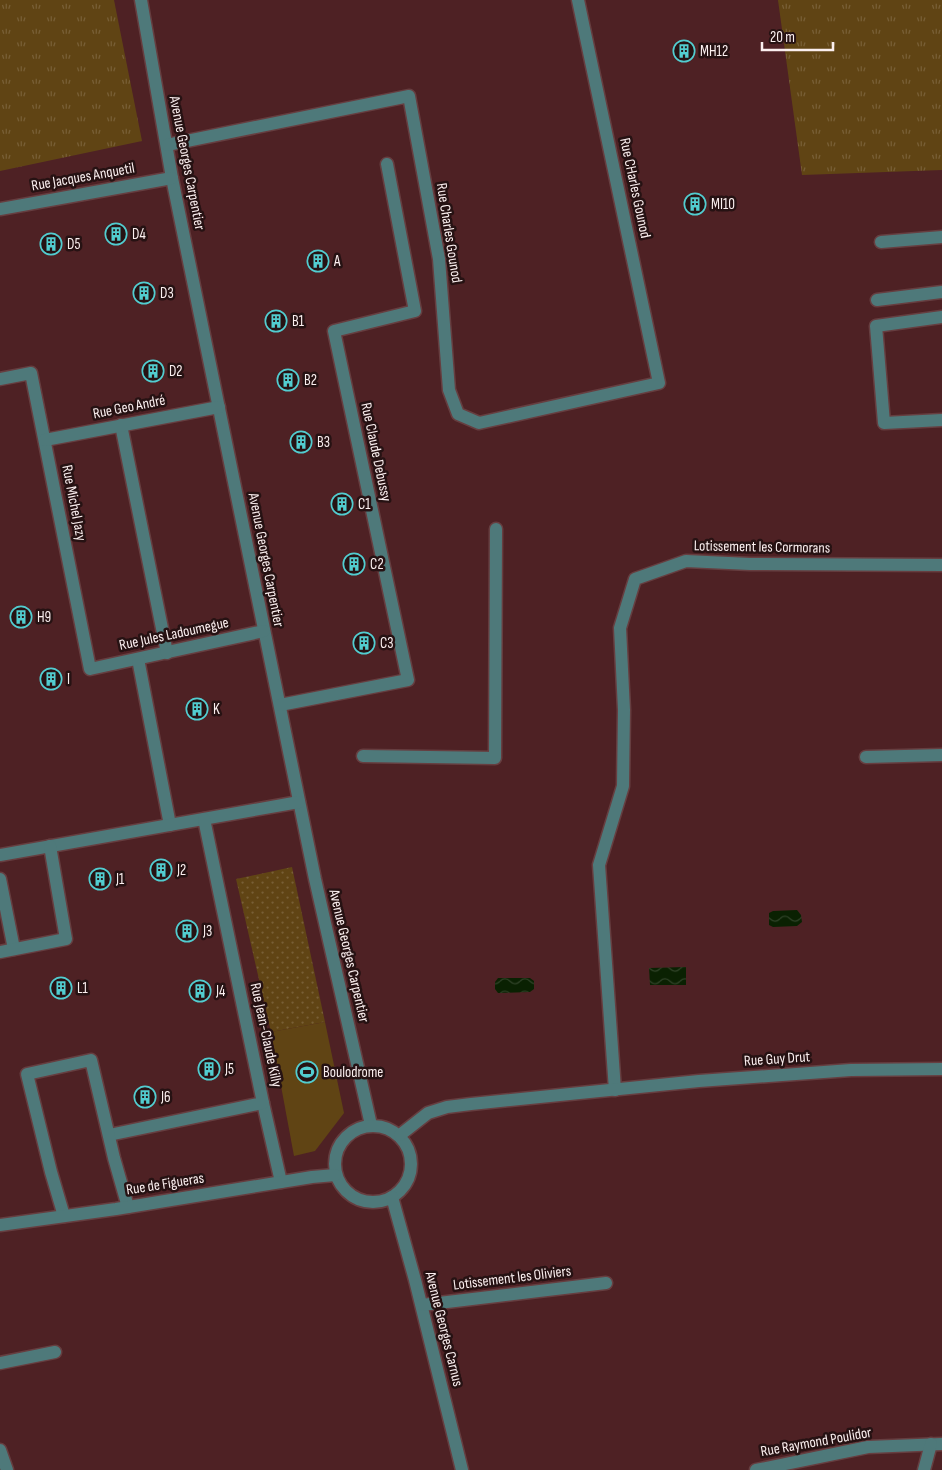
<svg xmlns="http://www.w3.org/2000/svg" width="942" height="1470" viewBox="0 0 942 1470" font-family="'Sofia Sans Condensed',sans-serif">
<defs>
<pattern id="grass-tufts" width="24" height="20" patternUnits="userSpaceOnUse" patternTransform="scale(1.25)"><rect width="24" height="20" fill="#604414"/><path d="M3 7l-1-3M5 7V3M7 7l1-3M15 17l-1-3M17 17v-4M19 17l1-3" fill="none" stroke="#785f36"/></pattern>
<pattern id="park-dots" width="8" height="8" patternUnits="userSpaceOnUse" patternTransform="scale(1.25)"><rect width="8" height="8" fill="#604414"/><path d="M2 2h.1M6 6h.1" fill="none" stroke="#785f36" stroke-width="1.8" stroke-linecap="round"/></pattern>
<pattern id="water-waves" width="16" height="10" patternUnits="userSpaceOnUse" patternTransform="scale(1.25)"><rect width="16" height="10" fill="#0a2102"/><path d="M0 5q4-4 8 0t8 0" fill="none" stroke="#2f4227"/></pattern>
</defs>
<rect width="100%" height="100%" fill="#4e2124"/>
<g fill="url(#grass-tufts)">
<path d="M0,0h114l28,141 -142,30z"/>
<path d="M778,0h164v170l-140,5z"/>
</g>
<path fill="url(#park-dots)" d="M292,867l33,155 -54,10 -35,-153z"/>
<path fill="#604414" d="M325,1022l19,91 -29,38 -21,5 -23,-124z"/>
<g fill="url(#water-waves)">
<path d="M797,910l4,5 1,7 -5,4 -24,1 -4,-2v-12l4,-2z"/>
<path d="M686,967v18h-36l-1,-17z"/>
<path d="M498,978h32l4,3v8l-4,3 -32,1 -3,-4v-7z"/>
</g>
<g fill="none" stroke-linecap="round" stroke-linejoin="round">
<g stroke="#663e40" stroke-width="15">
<g id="minor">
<path d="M141,0l31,178 143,701 56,246"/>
<path d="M167,145l242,-49 30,163 10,131 9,24 21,9 180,-40 -81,-383"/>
<path d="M0,209l172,-31"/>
<path d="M881,242l61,-5"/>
<path d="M877,300l65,-8"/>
<path d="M942,317l-66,9 8,97 58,-3"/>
<path d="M0,379l31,-6 59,296 174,-38"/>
<path d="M121,425l46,228"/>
<path d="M45,440l174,-33"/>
<path d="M138,659l32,166"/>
<path d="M280,705l128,-25 -74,-349 81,-20 -28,-147"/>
<path d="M363,756l132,2 1,-229"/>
<path d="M866,757l76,-2"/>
<path d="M0,855l299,-53"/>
<path d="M0,879l14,70"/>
<path d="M0,952l66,-13 -16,-93"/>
<path d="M615,1090l-16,-225 24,-79 1,-76 -4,-82 15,-49 51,-18 64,3 192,1"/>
<path d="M263,1103l18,79"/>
<circle cx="373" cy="1164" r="38"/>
<path d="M109,1135l154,-32 -59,-284"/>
<path d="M400,1135l28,-22 19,-6 24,-3 228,-23 152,-11 91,-1"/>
<path d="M392,1197l23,83 47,190"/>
<path d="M64,1216l-13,-44 -24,-98 64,-14 23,98 14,49"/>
<path d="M0,1225l116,-16 196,-32 23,-2"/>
<path d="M422,1305l184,-22"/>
<path d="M0,1363l55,-11"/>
<path d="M0,1450l7,20"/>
<path d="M756,1470l112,-23 74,-3"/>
<path d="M924,1470l7,-26"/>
</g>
</g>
<use href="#minor" stroke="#4e797a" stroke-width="12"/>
</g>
<defs>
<g id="building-ring" transform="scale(1.125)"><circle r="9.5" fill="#261213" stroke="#52cdd0" stroke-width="1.5"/><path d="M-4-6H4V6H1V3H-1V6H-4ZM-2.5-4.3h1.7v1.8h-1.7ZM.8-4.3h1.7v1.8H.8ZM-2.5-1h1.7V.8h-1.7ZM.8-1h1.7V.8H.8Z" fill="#52cdd0"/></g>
<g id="stadium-ring" transform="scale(1.125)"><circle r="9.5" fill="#261213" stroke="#52cdd0" stroke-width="1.5"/><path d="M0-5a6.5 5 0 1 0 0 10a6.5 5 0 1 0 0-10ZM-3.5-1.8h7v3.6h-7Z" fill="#52cdd0"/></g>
</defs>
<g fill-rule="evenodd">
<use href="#building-ring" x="684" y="51"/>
<use href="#building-ring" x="695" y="204"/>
<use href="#building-ring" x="116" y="234"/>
<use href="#building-ring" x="51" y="244"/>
<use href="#building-ring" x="318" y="261"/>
<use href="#building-ring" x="144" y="293"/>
<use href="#building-ring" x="276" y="321"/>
<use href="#building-ring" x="153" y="371"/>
<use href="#building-ring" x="288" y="380"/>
<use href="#building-ring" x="301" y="442"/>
<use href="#building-ring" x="342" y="504"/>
<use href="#building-ring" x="354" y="564"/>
<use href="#building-ring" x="21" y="617"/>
<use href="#building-ring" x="364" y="643"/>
<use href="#building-ring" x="51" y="679"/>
<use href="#building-ring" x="197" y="709"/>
<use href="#building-ring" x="161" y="870"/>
<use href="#building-ring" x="100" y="879"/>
<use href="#building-ring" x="187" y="931"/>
<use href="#building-ring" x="61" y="988"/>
<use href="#building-ring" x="200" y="991"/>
<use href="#building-ring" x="209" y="1069"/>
<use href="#stadium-ring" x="307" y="1072"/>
<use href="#building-ring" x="145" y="1097"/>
</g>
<g text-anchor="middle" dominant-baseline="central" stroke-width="5" stroke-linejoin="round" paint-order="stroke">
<g font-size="15" fill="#fbefef" stroke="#261213" text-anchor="start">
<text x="700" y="51">MH12</text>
<text x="711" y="204">MI10</text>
<text x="132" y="234">D4</text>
<text x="67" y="244">D5</text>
<text x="334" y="261">A</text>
<text x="160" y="293">D3</text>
<text x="292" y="321">B1</text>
<text x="169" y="371">D2</text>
<text x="304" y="380">B2</text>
<text x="317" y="442">B3</text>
<text x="358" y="504">C1</text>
<text x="370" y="564">C2</text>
<text x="37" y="617">H9</text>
<text x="380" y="643">C3</text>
<text x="67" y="679">I</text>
<text x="213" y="709">K</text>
<text x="177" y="870">J2</text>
<text x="116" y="879">J1</text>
<text x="203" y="931">J3</text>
<text x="77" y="988">L1</text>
<text x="216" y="991">J4</text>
<text x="225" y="1069">J5</text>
<text x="323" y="1072">Boulodrome</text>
<text x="161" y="1097">J6</text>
</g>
<g font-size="15" fill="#fbefef" stroke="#261213">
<text transform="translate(187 163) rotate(79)">Avenue Georges Carpentier</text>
<text transform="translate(83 177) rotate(-10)">Rue Jacques Anquetil</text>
<text transform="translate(635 188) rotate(78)">Rue CHarles Gounod</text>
<text transform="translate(449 233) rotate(81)">Rue Charles Gounod</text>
<text transform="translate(129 407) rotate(-11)">Rue Geo André</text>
<text transform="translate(376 452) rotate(78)">Rue Claude Debussy</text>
<text transform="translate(74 503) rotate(79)">Rue Michel Jazy</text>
<text transform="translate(762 547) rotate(1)">Lotissement les Cormorans</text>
<text transform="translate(266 560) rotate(79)">Avenue Georges Carpentier</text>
<text transform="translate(174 634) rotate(-12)">Rue Jules Ladoumegue</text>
<text transform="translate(349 956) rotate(77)">Avenue Georges Carpentier</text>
<text transform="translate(266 1035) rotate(78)">Rue Jean-Claude Killy</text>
<text transform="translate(777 1059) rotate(-4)">Rue Guy Drut</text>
<text transform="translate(165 1184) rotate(-9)">Rue de Figueras</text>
<text transform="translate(512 1278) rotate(-7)">Lotissement les Oliviers</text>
<text transform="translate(444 1329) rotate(76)">Avenue Georges Carnus</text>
<text transform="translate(816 1442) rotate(-10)">Rue Raymond Poulidor</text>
</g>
</g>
<path d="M762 42v8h71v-8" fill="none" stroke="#fbefef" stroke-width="2.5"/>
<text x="770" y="42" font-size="15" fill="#fbefef" stroke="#261213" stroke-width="4" paint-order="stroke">20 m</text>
</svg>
